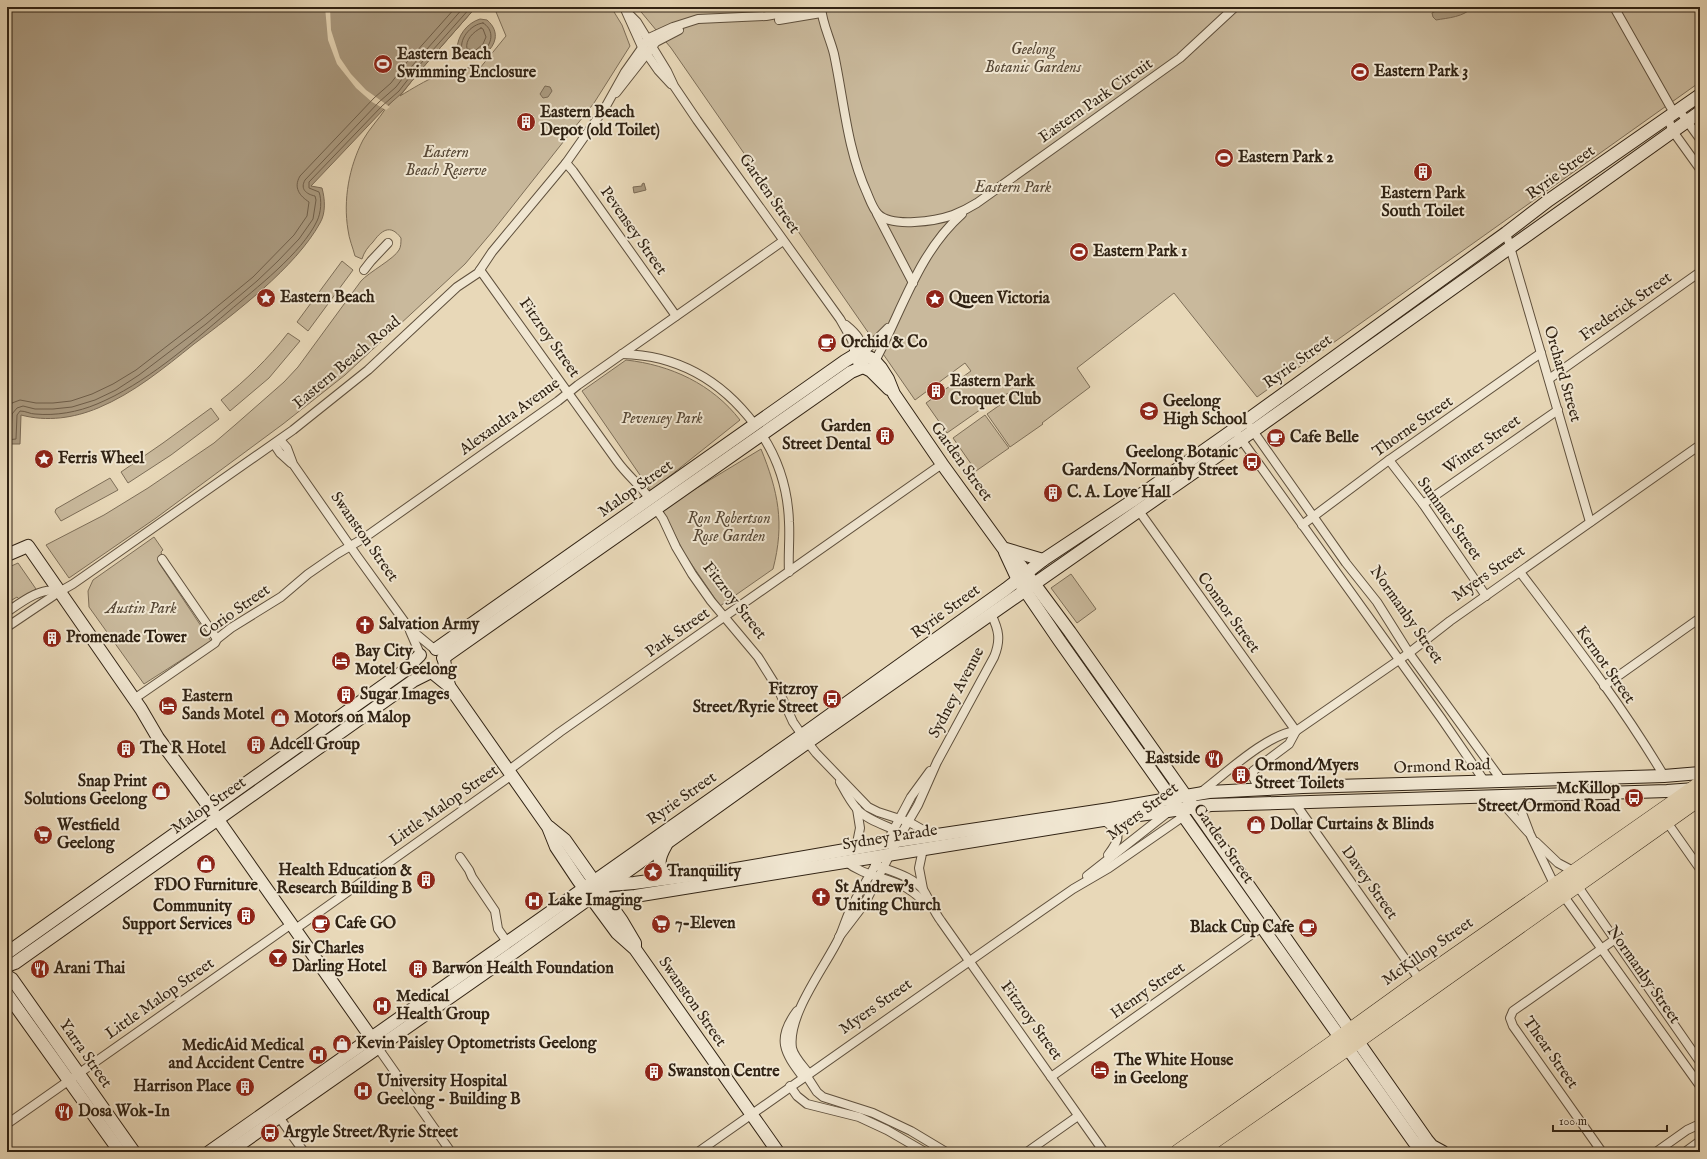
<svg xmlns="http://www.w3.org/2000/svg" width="1707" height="1159" viewBox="0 0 1707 1159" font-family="'IM FELL English',serif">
<rect width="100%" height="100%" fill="#e8d8b8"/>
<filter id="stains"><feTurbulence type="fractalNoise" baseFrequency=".005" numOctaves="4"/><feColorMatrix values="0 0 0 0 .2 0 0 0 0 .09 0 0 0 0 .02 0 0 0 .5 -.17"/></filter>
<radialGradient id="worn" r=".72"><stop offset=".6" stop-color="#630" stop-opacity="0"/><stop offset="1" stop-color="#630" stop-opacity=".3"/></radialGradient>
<g fill="#c9b99c" stroke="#7d6e58">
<path d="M476,7l-57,65 -19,24c25,-15 50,-31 80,-28l26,-32 -12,-29h117l11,18 8,21 -36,57 -102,129 -27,32 -120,111 -62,49 -127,94 -87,60 -23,-33 58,-30 44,-27 66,-45 21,-18 49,-43 14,-15 63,-86c8,-9 33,-22 38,-31 2,-3 2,-8 2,-12 -11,-15 -20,-7 -28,4 -5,5 -9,10 -11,17l-7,-3c-2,-8 -6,-17 -7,-26 -5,-30 1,-63 15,-90 6,-11 16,-21 23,-32z"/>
<path d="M637,7h1063v75l-443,315 -83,-104 -97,75 13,19 -48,36 1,1 -33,23 -23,-33 30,-21 -7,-1 -15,9 -1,-1 -47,33 -21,-30 45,-32 -6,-8 -50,37 -244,-352z"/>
<path d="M342,261l11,9 -45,61 -11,-9z"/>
<path d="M288,333l12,8 -31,37 -39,33 -9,-11c25,-20 47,-41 67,-67z"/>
<path d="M626,360c45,5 86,24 114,60l-89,71 -69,-100z"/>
<path d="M211,408l8,11 -48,36 -43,28 -7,-11 42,-29z"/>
<path d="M985,415l24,33 -33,23 -23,-33z"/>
<path d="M761,449c17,42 24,74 12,120l-53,37 -36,-53 -22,-44z"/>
<path d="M110,478l8,12 -57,31 -6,-9 1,-3z"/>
<path d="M154,537l9,13 -2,2 1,4 -3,7 52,78 -67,43 -55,-77 -1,-16 5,-11z"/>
<path d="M18,563l18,26 -16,11 -3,-3 -10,6v-35z"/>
<path d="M1071,574l25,35 -19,14 -26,-35z"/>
</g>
<g fill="#aa9a80" stroke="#7a6a55">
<path d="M7,7h469l-57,65 -17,21 -17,15 -74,78 11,2c3,11 4,25 -2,35 -24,44 -86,91 -126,121 -30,24 -60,49 -96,64 -24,10 -51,14 -77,7l-1,29h-13z"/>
<path d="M1443,7h29c-7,10 -25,11 -36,13l-3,-3 -1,-4z"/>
<path d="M480,19l7,1c28,24 -23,56 -30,30 0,-14 10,-27 23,-31z"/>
<path d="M545,86l5,1 2,4 -4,6 -5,1 -3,-4z"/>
<path d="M644,183l2,7 -12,3 -1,-6 9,-1v-2z"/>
</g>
<path fill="#e8d8b8" d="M325,7h5l1,23 9,28 11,16 15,16 24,17 -4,3 -14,-8 -16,-14 -19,-24 -9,-24z"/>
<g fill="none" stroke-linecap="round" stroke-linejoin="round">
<g stroke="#6e5e4a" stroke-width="1">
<path d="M483,23c19,11 1,40 -20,30 -6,-13 8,-29 20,-30z"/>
<path d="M481,28l2,1 3,8 -3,7 -7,6 -9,-1c-2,-9 6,-17 14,-21z"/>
<path d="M7,411l5,-8 8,-3 16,3h17l18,-2 21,-7 21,-10 23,-14 66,-51 51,-42 41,-42 13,-19 2,-14c-9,-6 -16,-14 -9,-26l74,-78 17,-15 16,-21 49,-55"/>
<path d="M7,435l4,-1 1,-20 5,-6 6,-2 12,3h18l19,-2 23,-7 21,-10 23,-15 67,-51 51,-43 21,-20 21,-22 14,-20 3,-19 -1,-4c-9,-2 -15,-7 -10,-16l74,-78 17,-15 16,-21 52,-59"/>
<path d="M7,440l9,-1 1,-24 3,-4c6,0 10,3 15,3 21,2 43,-2 62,-10 48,-20 92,-59 131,-92 27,-23 74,-59 89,-91 4,-8 5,-21 2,-29l-10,-4v-6l73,-76 17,-15 17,-22 55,-62"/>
</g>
<g stroke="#5f503d" stroke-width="10">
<g id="street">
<path d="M624,7l18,40 16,23 13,14"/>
<path d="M821,7c1,16 9,31 13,47 10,47 13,95 33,139 3,7 6,16 11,21 14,14 58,7 75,1 8,-3 16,-7 24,-12l203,-145 55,-51"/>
<path d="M1614,7l60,106"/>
<path d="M627,12l10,10 30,49 7,15 23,34 143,199 12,21 3,15"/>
<path d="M779,20l42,-7"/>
<path d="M616,93l40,-51 23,-12"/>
<path d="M1679,110l21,29"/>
<path d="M1668,117l4,13 28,39"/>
<path d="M566,163l7,8 103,145"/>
<path d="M877,214l36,69"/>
<path d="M1506,233l84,289"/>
<path d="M364,270l7,-9 17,-18"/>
<path d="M480,270l137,191c10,14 23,24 33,38"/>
<path d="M846,325c11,9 16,15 16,29"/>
<path d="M622,354c56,1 100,27 133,71"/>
<path d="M862,354l26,-26"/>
<path d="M875,361c27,-50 43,-108 87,-147"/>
<path d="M1549,379l151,-107"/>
<path d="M1251,428l95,135 31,39 32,51 93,128"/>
<path d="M762,435c17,26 26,56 27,87 1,17 -1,33 0,50"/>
<path d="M1238,435l203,283 44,64"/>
<path d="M280,440l7,8 6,16 64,92 52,72 24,20"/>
<path d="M274,444l6,9 11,10"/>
<path d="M1389,460l34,44 63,92"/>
<path d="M1423,504l135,-94"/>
<path d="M656,509l7,10 13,28 16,27 19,27 47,56 20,32 15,33 9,13 14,18 52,54 10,5 31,10 25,14"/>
<path d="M1139,511l157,220"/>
<path d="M1302,525l87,-65 152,-107"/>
<path d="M162,559l55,80"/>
<path d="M1520,572c50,66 102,133 144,204"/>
<path d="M7,612c13,-9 36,-27 52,-20"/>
<path d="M7,627l52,-35 14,-8 220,-154 75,-60 89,-83 21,-14 14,-21 74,-89 40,-57 19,-34 24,-34 24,-11 25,-8 68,-3 50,-9"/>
<path d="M410,631l10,23"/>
<path d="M1604,686l96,-68"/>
<path d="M134,699l81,-56 2,-4 14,-11 50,-31 27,-23 29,-20 27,-16 194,-137 20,-16 205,-144"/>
<path d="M509,770l51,-38 382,-268"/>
<path d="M840,782c5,9 10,19 17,27 8,10 30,17 42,23"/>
<path d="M1259,789l-6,-12v-6l36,-27 7,-13"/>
<path d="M1201,792c24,-18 66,-58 95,-61l113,-78 41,-32 250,-176"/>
<path d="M1496,796l32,36"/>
<path d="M1513,796l6,9 11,29 25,52"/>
<path d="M1295,803l125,177"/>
<path d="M1103,820c19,12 18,18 5,35"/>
<path d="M1667,822l33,47"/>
<path d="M1536,842l22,21 17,9"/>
<path d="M886,844l25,-47 19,-26"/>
<path d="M856,848l4,-20 -3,-19"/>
<path d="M460,857l9,13 3,7 23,34 3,18 9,13"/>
<path d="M845,861c20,16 39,15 60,26 9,5 17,13 25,19"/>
<path d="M875,865c15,6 40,12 49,26 6,10 10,21 17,30l163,231"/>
<path d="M1087,876l80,-63"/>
<path d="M1577,885l123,177"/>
<path d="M923,889l-4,-21 4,-19"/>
<path d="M1563,895l137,191"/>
<path d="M294,930l218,-155"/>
<path d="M839,937l26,-34 32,-62 21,-36 19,-43 57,-105c7,-17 5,-27 -3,-43"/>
<path d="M797,1011c-21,28 -13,41 6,66"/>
<path d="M378,1048l73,104"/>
<path d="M809,1074c-6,-8 -15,-17 -17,-26 -5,-33 33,-81 47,-110 4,-9 7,-19 11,-28 8,-17 19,-32 27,-48"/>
<path d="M806,1075l11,17 6,5 50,16 38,18 35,21"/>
<path d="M1051,1077l211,-150"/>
<path d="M790,1086l7,10 10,8 52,13 28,13 38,22"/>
<path d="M279,1117l25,35"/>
<path d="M7,1124l283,-199"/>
<path d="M698,1152l306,-215 69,-48 36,-21 75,-52"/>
<path d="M1027,1152l51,-36"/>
<path d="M1602,1152l-89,-126 -3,-8 3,-7 101,-71"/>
<path d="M1656,1152l31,-22 13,-6"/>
<path d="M1685,1152l15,-11"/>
</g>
</g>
<g stroke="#312314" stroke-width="14">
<g id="secondary">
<path d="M859,362l4,5 8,4 18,18"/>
<path d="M1006,549l37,11"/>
<path d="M1005,552l13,28 41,60 355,502 11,10"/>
<path d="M7,555l21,-9 113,163 17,29 46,62 171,243"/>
<path d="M436,649l409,-288 10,-6h9l9,4 8,9 7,11 6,15 48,70 61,84 18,18 49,66 132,187 225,321 5,6 11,6"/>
<path d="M443,658l408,-286 12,-5"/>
<path d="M444,660l5,26"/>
<path d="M433,673l16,13 99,141 8,20 22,33 39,53 18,16 143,203"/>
<path d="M549,827l16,13 57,81 13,22v3"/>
<path d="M666,845c-7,12 -12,26 5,33"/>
<path d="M609,885l25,-2 90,-12 173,-30 213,-32 99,-17 94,-5 361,-11 36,-3"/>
<path d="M591,898l15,1 29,-3 468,-76 108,-15 456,-14 28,-2"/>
<path d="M7,953l397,-282 16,-16"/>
<path d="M7,966l8,-3 398,-282 16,-8"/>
<path d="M7,976l5,3 122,173"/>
<path d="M7,994l113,158"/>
<path d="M209,1152l593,-417 204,-146 37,-29 89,-59 114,-80 260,-188 43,-33 151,-105"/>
<path d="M229,1152l277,-194 302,-216 445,-311 447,-319"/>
</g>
</g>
<g stroke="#312314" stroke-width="16">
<g id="highway">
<path d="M1178,1152l152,-107 90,-65 280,-196"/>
<path d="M1198,1152l141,-98 361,-256"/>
</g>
</g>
<use href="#street" stroke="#f0e6d1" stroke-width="8"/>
<use href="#secondary" stroke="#f0e6d1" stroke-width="12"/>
<use href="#highway" stroke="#e8d8b8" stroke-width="15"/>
</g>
<defs>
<g id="stadium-disc" transform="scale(1)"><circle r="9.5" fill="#8f2418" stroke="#f0e6d1"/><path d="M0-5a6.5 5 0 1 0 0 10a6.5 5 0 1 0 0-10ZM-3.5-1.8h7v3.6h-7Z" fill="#fff"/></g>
<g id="building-disc" transform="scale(1)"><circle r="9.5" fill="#8f2418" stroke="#f0e6d1"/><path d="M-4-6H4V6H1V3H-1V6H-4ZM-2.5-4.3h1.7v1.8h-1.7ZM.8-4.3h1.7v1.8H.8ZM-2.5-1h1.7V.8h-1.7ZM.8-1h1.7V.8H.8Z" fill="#fff"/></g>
<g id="sight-disc" transform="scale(1)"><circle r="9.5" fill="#8f2418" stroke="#f0e6d1"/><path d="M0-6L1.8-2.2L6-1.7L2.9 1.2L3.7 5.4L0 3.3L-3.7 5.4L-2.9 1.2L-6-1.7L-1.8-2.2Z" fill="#fff"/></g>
<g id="cafe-disc" transform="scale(1)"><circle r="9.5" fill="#8f2418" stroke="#f0e6d1"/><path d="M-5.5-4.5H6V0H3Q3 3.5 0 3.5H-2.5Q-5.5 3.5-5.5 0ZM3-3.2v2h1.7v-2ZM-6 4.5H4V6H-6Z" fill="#fff"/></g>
<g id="school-disc" transform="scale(1)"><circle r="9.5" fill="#8f2418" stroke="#f0e6d1"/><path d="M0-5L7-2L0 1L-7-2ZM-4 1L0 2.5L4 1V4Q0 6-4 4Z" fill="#fff"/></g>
<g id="bus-disc" transform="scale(1)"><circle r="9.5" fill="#8f2418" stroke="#f0e6d1"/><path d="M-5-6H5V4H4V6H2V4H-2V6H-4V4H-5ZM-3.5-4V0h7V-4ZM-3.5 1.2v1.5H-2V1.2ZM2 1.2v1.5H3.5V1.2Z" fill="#fff"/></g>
<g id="church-disc" transform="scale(1)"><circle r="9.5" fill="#8f2418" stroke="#f0e6d1"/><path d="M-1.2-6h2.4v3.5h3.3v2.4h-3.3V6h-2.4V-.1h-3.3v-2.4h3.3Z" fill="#fff"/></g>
<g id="hotel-disc" transform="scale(1)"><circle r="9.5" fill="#8f2418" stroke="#f0e6d1"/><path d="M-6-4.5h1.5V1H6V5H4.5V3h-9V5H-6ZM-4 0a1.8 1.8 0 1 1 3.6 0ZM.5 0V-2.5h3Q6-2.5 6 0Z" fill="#fff"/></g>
<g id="shop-disc" transform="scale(1)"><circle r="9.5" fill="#8f2418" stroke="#f0e6d1"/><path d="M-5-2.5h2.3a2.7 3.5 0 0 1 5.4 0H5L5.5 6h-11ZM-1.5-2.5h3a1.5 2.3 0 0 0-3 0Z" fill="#fff"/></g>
<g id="restaurant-disc" transform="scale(1)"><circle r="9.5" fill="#8f2418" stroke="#f0e6d1"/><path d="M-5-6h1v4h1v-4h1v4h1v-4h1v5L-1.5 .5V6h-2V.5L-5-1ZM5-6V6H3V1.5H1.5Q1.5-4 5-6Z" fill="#fff"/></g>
<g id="supermarket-disc" transform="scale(1)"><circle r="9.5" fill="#8f2418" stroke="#f0e6d1"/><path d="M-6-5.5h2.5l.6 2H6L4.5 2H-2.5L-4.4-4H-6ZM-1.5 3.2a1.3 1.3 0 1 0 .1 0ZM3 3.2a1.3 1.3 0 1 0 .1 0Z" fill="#fff"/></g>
<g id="hospital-disc" transform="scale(1)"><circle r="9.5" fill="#8f2418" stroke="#f0e6d1"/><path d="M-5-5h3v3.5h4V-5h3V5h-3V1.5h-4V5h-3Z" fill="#fff"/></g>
<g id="bar-disc" transform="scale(1)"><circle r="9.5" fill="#8f2418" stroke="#f0e6d1"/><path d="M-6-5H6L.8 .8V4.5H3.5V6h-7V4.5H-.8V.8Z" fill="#fff"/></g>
</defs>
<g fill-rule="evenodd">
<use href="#stadium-disc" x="383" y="64"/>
<use href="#stadium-disc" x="1360" y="72"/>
<use href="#building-disc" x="526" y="122"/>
<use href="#stadium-disc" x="1224" y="158"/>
<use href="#building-disc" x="1423" y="172"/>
<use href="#stadium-disc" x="1079" y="252"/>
<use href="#sight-disc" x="266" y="298"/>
<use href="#sight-disc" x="935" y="299"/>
<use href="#cafe-disc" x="827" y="343"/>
<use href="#building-disc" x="936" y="391"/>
<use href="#school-disc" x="1149" y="411"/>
<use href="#building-disc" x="885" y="436"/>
<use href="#cafe-disc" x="1276" y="438"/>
<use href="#sight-disc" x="44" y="459"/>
<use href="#bus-disc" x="1252" y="462"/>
<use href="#building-disc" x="1053" y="493"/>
<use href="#church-disc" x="365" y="625"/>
<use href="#building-disc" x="52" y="638"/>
<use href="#hotel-disc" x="341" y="661"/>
<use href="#building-disc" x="346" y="695"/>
<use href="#bus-disc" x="832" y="699"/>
<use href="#hotel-disc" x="168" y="706"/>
<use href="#shop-disc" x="280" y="718"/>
<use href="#building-disc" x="256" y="745"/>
<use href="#building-disc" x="126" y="749"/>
<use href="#restaurant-disc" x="1214" y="759"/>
<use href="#building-disc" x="1241" y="775"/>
<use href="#shop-disc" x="161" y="791"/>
<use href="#bus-disc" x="1634" y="798"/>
<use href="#shop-disc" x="1256" y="825"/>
<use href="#supermarket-disc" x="43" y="835"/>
<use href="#shop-disc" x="206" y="864"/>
<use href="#sight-disc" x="653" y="872"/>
<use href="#building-disc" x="426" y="880"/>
<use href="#church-disc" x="821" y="897"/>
<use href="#hospital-disc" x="534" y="901"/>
<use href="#building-disc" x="246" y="916"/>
<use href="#cafe-disc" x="321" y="924"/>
<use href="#supermarket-disc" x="661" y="924"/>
<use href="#cafe-disc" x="1308" y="928"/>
<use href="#bar-disc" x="278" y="958"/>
<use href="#restaurant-disc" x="40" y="969"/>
<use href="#building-disc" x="418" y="969"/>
<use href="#hospital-disc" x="382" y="1006"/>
<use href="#shop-disc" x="342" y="1044"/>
<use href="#hospital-disc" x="318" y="1055"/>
<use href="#hotel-disc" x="1100" y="1070"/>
<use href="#building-disc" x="654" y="1072"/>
<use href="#building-disc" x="245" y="1087"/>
<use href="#hospital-disc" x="363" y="1091"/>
<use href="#restaurant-disc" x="64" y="1112"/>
<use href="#bus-disc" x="270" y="1133"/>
</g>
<g text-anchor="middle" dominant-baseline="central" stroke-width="4" stroke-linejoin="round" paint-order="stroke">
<g font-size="16" font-style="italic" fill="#574836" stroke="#f0e6d1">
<text x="1033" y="50">Geelong<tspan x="1033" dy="18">Botanic Gardens</tspan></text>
<text x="446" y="153">Eastern<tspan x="446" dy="18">Beach Reserve</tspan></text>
<text x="1013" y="188">Eastern Park</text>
<text x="662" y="419">Pevensey Park</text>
<text x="729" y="519">Ron Robertson<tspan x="729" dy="18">Rose Garden</tspan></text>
<text x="141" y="609">Austin Park</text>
</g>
<g font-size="16" font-weight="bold" fill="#312314" stroke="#f0e6d1" text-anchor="start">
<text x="397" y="55">Eastern Beach<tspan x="397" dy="18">Swimming Enclosure</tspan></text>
<text x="1374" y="72">Eastern Park 3</text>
<text x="540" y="113">Eastern Beach<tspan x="540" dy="18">Depot (old Toilet)</tspan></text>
<text x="1238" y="158">Eastern Park 2</text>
<text x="1423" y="194" text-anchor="middle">Eastern Park<tspan x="1423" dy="18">South Toilet</tspan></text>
<text x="1093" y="252">Eastern Park 1</text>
<text x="280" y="298">Eastern Beach</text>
<text x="949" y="299">Queen Victoria</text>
<text x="841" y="343">Orchid &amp; Co</text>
<text x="950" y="382">Eastern Park<tspan x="950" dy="18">Croquet Club</tspan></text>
<text x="1163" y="402">Geelong<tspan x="1163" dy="18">High School</tspan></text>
<text x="871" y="427" text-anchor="end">Garden<tspan x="871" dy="18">Street Dental</tspan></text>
<text x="1290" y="438">Cafe Belle</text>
<text x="1238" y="453" text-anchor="end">Geelong Botanic<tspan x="1238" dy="18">Gardens/Normanby Street</tspan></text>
<text x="58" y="459">Ferris Wheel</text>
<text x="1067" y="493">C. A. Love Hall</text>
<text x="379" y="625">Salvation Army</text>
<text x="66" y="638">Promenade Tower</text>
<text x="355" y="652">Bay City<tspan x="355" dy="18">Motel Geelong</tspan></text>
<text x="818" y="690" text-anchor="end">Fitzroy<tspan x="818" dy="18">Street/Ryrie Street</tspan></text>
<text x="360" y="695">Sugar Images</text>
<text x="182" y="697">Eastern<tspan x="182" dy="18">Sands Motel</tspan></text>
<text x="294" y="718">Motors on Malop</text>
<text x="270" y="745">Adcell Group</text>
<text x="140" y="749">The R Hotel</text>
<text x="1200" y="759" text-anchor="end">Eastside</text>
<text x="1255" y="766">Ormond/Myers<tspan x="1255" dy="18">Street Toilets</tspan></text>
<text x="147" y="782" text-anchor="end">Snap Print<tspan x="147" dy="18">Solutions Geelong</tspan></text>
<text x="1620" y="789" text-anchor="end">McKillop<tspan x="1620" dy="18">Street/Ormond Road</tspan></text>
<text x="1270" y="825">Dollar Curtains &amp; Blinds</text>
<text x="57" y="826">Westfield<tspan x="57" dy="18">Geelong</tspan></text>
<text x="412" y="871" text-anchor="end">Health Education &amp;<tspan x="412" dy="18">Research Building B</tspan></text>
<text x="667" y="872">Tranquility</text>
<text x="206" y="886" text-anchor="middle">FDO Furniture</text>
<text x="835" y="888">St Andrew's<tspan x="835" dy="18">Uniting Church</tspan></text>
<text x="548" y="901">Lake Imaging</text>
<text x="232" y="907" text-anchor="end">Community<tspan x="232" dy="18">Support Services</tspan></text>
<text x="335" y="924">Cafe GO</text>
<text x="675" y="924">7-Eleven</text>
<text x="1294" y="928" text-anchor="end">Black Cup Cafe</text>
<text x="292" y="949">Sir Charles<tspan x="292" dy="18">Darling Hotel</tspan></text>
<text x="54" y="969">Arani Thai</text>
<text x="432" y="969">Barwon Health Foundation</text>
<text x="396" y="997">Medical<tspan x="396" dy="18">Health Group</tspan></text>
<text x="356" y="1044">Kevin Paisley Optometrists Geelong</text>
<text x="304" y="1046" text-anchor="end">MedicAid Medical<tspan x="304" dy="18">and Accident Centre</tspan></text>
<text x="1114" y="1061">The White House<tspan x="1114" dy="18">in Geelong</tspan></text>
<text x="668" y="1072">Swanston Centre</text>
<text x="377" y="1082">University Hospital<tspan x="377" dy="18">Geelong - Building B</tspan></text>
<text x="231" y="1087" text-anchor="end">Harrison Place</text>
<text x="78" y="1112">Dosa Wok-In</text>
<text x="284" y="1133">Argyle Street/Ryrie Street</text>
</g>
<g font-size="16" fill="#312314" stroke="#f0e6d1">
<text transform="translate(1096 101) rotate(-35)">Eastern Park Circuit</text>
<text transform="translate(1561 173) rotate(-36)">Ryrie Street</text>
<text transform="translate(769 194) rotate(55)">Garden Street</text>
<text transform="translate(633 231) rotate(55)">Pevensey Street</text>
<text transform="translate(1626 307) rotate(-35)">Frederick Street</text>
<text transform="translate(549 338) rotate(55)">Fitzroy Street</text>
<text transform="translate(1298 362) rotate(-36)">Ryrie Street</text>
<text transform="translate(347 363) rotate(-40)">Eastern Beach Road</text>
<text transform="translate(1562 374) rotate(74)">Orchard Street</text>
<text transform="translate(510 417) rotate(-36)">Alexandra Avenue</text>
<text transform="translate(1413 427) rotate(-35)">Thorne Street</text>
<text transform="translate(1482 445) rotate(-35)">Winter Street</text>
<text transform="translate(961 462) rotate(54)">Garden Street</text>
<text transform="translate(636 489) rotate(-35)">Malop Street</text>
<text transform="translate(1449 519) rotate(54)">Summer Street</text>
<text transform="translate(364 537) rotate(55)">Swanston Street</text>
<text transform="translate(1489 574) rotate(-35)">Myers Street</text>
<text transform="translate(734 601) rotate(52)">Fitzroy Street</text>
<text transform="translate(235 612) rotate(-35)">Corio Street</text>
<text transform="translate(946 612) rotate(-36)">Ryrie Street</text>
<text transform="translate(1228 613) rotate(54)">Connor Street</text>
<text transform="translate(1406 615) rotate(55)">Normanby Street</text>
<text transform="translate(678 633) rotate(-35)">Park Street</text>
<text transform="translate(1605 665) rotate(55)">Kernot Street</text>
<text transform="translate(957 693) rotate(-62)">Sydney Avenue</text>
<text transform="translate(1442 767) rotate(-2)">Ormond Road</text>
<text transform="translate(682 799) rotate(-35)">Ryrie Street</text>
<text transform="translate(209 806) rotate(-35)">Malop Street</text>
<text transform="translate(444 806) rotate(-35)">Little Malop Street</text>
<text transform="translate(1143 812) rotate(-37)">Myers Street</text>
<text transform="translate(890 838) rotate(-9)">Sydney Parade</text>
<text transform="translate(1223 844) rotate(55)">Garden Street</text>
<text transform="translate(1369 883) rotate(55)">Davey Street</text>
<text transform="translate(1428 952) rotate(-35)">McKillop Street</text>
<text transform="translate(1643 975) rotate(55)">Normanby Street</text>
<text transform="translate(1148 991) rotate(-35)">Henry Street</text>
<text transform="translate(160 999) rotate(-35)">Little Malop Street</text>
<text transform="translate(692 1002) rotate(55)">Swanston Street</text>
<text transform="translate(876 1007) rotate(-35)">Myers Street</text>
<text transform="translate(1031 1021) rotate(54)">Fitzroy Street</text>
<text transform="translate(1550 1053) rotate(55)">Thear Street</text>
<text transform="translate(85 1054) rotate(55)">Yarra Street</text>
</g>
</g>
<rect width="1707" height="1159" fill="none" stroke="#e8d8b8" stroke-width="24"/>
<rect x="8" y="8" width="1691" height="1143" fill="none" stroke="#312314" stroke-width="2"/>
<rect x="12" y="12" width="1683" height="1135" fill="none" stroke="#312314"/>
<path d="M1553 1125v6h114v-6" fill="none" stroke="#312314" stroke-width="2"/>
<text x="1559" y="1125" font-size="12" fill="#312314" stroke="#f0e6d1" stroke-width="3" paint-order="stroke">100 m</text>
<rect width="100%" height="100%" filter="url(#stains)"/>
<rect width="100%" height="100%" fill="url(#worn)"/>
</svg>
